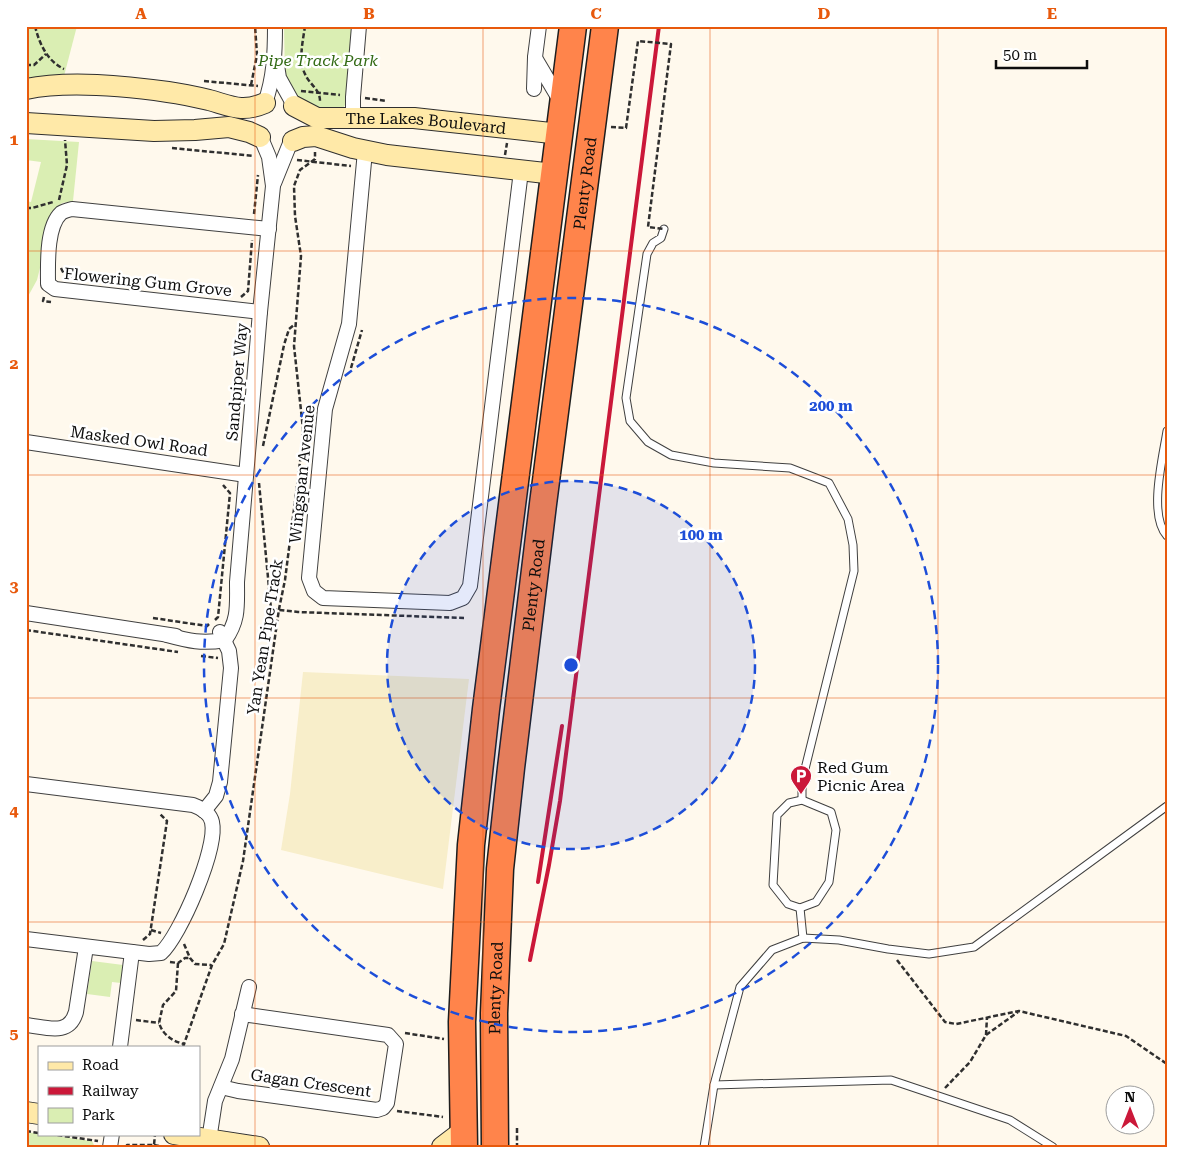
<svg xmlns="http://www.w3.org/2000/svg" width="1193" height="1173" viewBox="0 0 1193 1173" font-family="'Roboto Serif',serif">
<rect width="100%" height="100%" fill="#fff9ed"/>
<path fill="#f8eeca" d="M303,672l166,7 -26,210 -162,-39 9,-56z"/>
<g fill="#daeeb3">
<path d="M26,26h51l-13,50 -38,6z"/>
<path d="M284,26h70l-7,75c-3,7 -6,10 -13,12l-33,-10 -16,-24z"/>
<path d="M26,139l53,3 -6,59 -11,2 -8,9 -17,68 -11,20v-99l5,1 10,-40 -15,-2z"/>
<path d="M92,961l31,4 -2,18 -9,-1 -2,15 -23,-3z"/>
<path d="M26,1132l66,9 3,6h-69z"/>
</g>
<g fill="none" stroke-linecap="round" stroke-linejoin="round">
<g stroke="#404040" stroke-width="9">
<g id="lane">
<path d="M664,229l-3,9 -8,5 -6,11 -21,144 4,23 18,21 23,13 43,8 76,5 39,15 19,36 5,26 1,26 -52,210v19"/>
<path d="M1167,431c-4,26 -19,84 0,105"/>
<path d="M802,800l29,12 5,18 -7,52 -13,20 -16,6 -12,-4 -15,-19 4,-70 12,-12z"/>
<path d="M800,908l3,30"/>
<path d="M714,1085l177,-5 119,40 43,27"/>
<path d="M704,1147l10,-62 26,-98 32,-37 31,-12 36,2 49,9 41,5 45,-7 193,-141"/>
</g>
</g>
<g stroke="#404040" stroke-width="16">
<g id="street">
<path d="M535,58l26,44"/>
<path d="M277,65l2,13 15,27"/>
<path d="M534,89l1,-32 4,-31"/>
<path d="M265,103c9,-25 10,-50 10,-77"/>
<path d="M353,118v-21l6,-71"/>
<path d="M365,151l-16,173 -24,85 -16,169 5,13 9,7 127,5 13,-5 7,-12 51,-415"/>
<path d="M274,183l17,-42"/>
<path d="M260,312l-205,-23 -7,-5c0,-19 -2,-57 13,-71 3,-2 7,-3 11,-4l197,20"/>
<path d="M26,442l220,33"/>
<path d="M26,613l150,23"/>
<path d="M167,635c22,6 35,9 58,5 14,-20 12,-34 12,-58l23,-270 13,-126 -4,-29 -8,-19"/>
<path d="M26,784l167,21c8,3 17,8 19,17 6,26 -32,114 -51,131l-12,1 -123,-15"/>
<path d="M204,811l12,-15 4,-14 11,-114 -2,-17 -9,-19"/>
<path d="M26,1025c20,2 43,12 50,-13l10,-65"/>
<path d="M120,1047l12,-95"/>
<path d="M221,1087l17,4 139,19 6,-2 4,-5 9,-59 -8,-9 -146,-21"/>
<path d="M209,1140l6,-39 17,-42 17,-72"/>
<path d="M110,1147l2,-13"/>
</g>
</g>
<g stroke="#2f2f2f" stroke-width="22">
<g id="secondary">
<path d="M26,89c43,-9 99,-3 142,3 14,2 28,5 41,8 22,6 33,13 56,3"/>
<path id="s1" d="M294,106l23,12h97l146,16"/>
<path d="M26,123l128,8 41,-1 34,-3 20,5 11,5"/>
<path d="M293,141l10,-4 13,-1 37,12 34,7 167,19"/>
<path d="M26,1112l13,2"/>
<path d="M174,1134l85,13"/>
<path d="M442,1147l21,-16"/>
</g>
</g>
<g stroke="#1e1e1e" stroke-width="29">
<g id="highway">
<path d="M464,1147l-2,-125 9,-177 15,-136 87,-683"/>
<path id="s2" d="M495,1147l-1,-134 6,-144 11,-101 32,-264 62,-478"/>
</g>
</g>
<g stroke="#2f2f2f" stroke-width="2.5" stroke-dasharray="5 2.5" stroke-linecap="butt">
<path d="M35,26c4,17 12,35 29,43"/>
<path d="M305,26c-2,15 -7,34 0,48 4,10 15,15 15,27"/>
<path d="M26,65h8l12,-11"/>
<path d="M204,81l54,5"/>
<path d="M251,85l6,-30 -2,-29"/>
<path d="M301,91l39,4"/>
<path d="M365,98l22,3"/>
<path d="M172,148l82,8"/>
<path d="M505,155l2,-12"/>
<path d="M297,160l54,6"/>
<path d="M59,200l8,-35 -2,-25"/>
<path d="M26,208h6l21,-6"/>
<path d="M254,214l4,-39"/>
<path d="M61,268l3,6 8,3"/>
<path d="M44,297l-1,4 8,1"/>
<path d="M241,297l7,-6 4,-51"/>
<path d="M238,323l7,7v2"/>
<path d="M351,368l11,-38"/>
<path d="M263,446l21,-101 5,-16 5,-4"/>
<path d="M259,483l12,126 27,3 166,6"/>
<path d="M153,618l54,8 2,-2"/>
<path d="M215,620l3,-3 12,-124 -7,-8"/>
<path d="M26,630l152,22"/>
<path d="M201,656l17,2"/>
<path d="M151,930l10,3"/>
<path d="M143,940l7,-6 17,-113 -8,-8"/>
<path d="M184,944l6,14 5,6 16,1"/>
<path d="M897,960l48,62 11,2 63,-13 107,25 41,28"/>
<path d="M170,962l8,1 7,-5h5"/>
<path d="M178,963l-2,28 -13,14 -4,18c4,12 13,18 25,21"/>
<path d="M136,1020l23,3"/>
<path d="M405,1033l39,6"/>
<path d="M986,1035l1,-18"/>
<path d="M183,1047l29,-82 12,-21 19,-83 36,-252 6,-29 16,-126 2,-25 -9,-83 7,-90 -6,-40 -1,-30 6,-16 15,-11v-7"/>
<path d="M945,1088l25,-26 16,-27 32,-23"/>
<path d="M397,1111l46,6"/>
<path d="M517,1128v19"/>
<path d="M26,1131l13,2"/>
<path d="M50,1134l48,7"/>
<path d="M154,1145l11,2"/>
<path d="M126,1147l1,-2h27l1,-11"/>
</g>
<use href="#lane" stroke="#fff" stroke-width="7"/>
<use href="#street" stroke="#fff" stroke-width="14"/>
<use href="#secondary" stroke="#ffe9a8" stroke-width="20"/>
<use href="#highway" stroke="#ff844b" stroke-width="26"/>
<g stroke="#cb1839" stroke-width="4">
<path d="M538,882l24,-156"/>
<path d="M530,960l19,-95 11,-64 99,-775"/>
</g>
<path stroke="#2f2f2f" stroke-width="2.5" stroke-dasharray="5 2.5" stroke-linecap="butt" d="M611,127l15,1 12,-87 33,3 -23,183 16,2"/>
</g>
<path fill="none" stroke="#e8590c" stroke-width="1" stroke-opacity="0.55" d="M255,26v1121M483,26v1121M710,26v1121M938,26v1121M26,251h1141M26,475h1141M26,698h1141M26,922h1141"/>
<circle cx="571" cy="665" r="184" fill="#1d4ed8" fill-opacity=".12"/>
<g fill="none" stroke="#1d4ed8" stroke-width="2.5" stroke-dasharray="9 6">
<circle cx="571" cy="665" r="184"/>
<circle cx="571" cy="665" r="367"/>
</g>
<defs>
<g id="parking-pin" transform="scale(1.125)"><path d="M0 17L-7.5 6A9.5 9.5 0 1 1 7.5 6Z" fill="#cb1839" stroke="#fff"/><path d="M-3.5-5.5H1a3.5 3.5 0 0 1 0 7H-1V5.5H-3.5ZM-1-3.4V-.6H.8a1.4 1.4 0 0 0 0-2.8Z" fill="#fff"/></g>
</defs>
<g fill-rule="evenodd">
<use href="#parking-pin" x="801" y="776"/>
</g>
<g text-anchor="middle" dominant-baseline="central" stroke-width="5" stroke-linejoin="round" paint-order="stroke">
<g font-size="16" font-style="italic" fill="#346b17" stroke="#fff">
<text x="318" y="60">Pipe Track Park</text>
</g>
<g font-size="16" fill="#0d0d0d" stroke="#fff">
<text stroke="none"><textPath href="#s1" startOffset="135">The Lakes Boulevard</textPath></text>
<text stroke="none"><textPath href="#s2" startOffset="969">Plenty Road</textPath></text>
<text transform="translate(148 282) rotate(6)">Flowering Gum Grove</text>
<text transform="translate(237 382) rotate(-85)">Sandpiper Way</text>
<text transform="translate(139 441) rotate(8)">Masked Owl Road</text>
<text transform="translate(302 474) rotate(-84)">Wingspan Avenue</text>
<text stroke="none"><textPath href="#s2" startOffset="564">Plenty Road</textPath></text>
<text transform="translate(265 637) rotate(-81)">Yan Yean Pipe Track</text>
<text stroke="none"><textPath href="#s2" startOffset="159">Plenty Road</textPath></text>
<text transform="translate(311 1083) rotate(8)">Gagan Crescent</text>
</g>
<g font-size="16" fill="#0d0d0d" stroke="#fff" text-anchor="start">
<text x="817" y="767">Red Gum<tspan x="817" dy="18">Picnic Area</tspan></text>
</g>
</g>
<circle cx="571" cy="665" r="8" fill="#1d4ed8" stroke="#fff" stroke-width="2.5"/>
<g font-size="15" text-anchor="middle" font-weight="bold" fill="#1d4ed8" stroke="#fff" stroke-width="5" stroke-linejoin="round" paint-order="stroke">
<text x="831" y="411">200 m</text>
<text x="701" y="540">100 m</text>
</g>
<rect width="1193" height="1173" fill="none" stroke="#ffffff" stroke-width="55"/>
<rect x="38" y="1046" width="162" height="90" fill="#ffffff" stroke="#9e9e9e"/>
<rect x="48" y="1062" width="25" height="8" fill="#ffe9a8" stroke="#9e9e9e"/>
<text x="82" y="1070" font-size="15" fill="#0d0d0d">Road</text>
<rect x="48" y="1087" width="25" height="8" fill="#cb1839" stroke="#9e9e9e"/>
<text x="82" y="1096" font-size="15" fill="#0d0d0d">Railway</text>
<rect x="48" y="1108" width="25" height="15" fill="#daeeb3" stroke="#9e9e9e"/>
<text x="82" y="1120" font-size="15" fill="#0d0d0d">Park</text>
<g transform="translate(1130 1110)"><circle r="24" fill="#ffffff" stroke="#9e9e9e"/>
<path d="M0-4L9 19L0 12L-9 19Z" fill="#cb1839"/>
<text y="-8" font-size="14" font-weight="bold" text-anchor="middle" fill="#0d0d0d">N</text>
</g>
<path d="M996 60v8h91v-8" fill="none" stroke="#0d0d0d" stroke-width="2.5"/>
<text x="1003" y="60" font-size="15" fill="#0d0d0d" stroke="#ffffff" stroke-width="4" paint-order="stroke">50 m</text>
<rect x="28" y="28" width="1138" height="1118" fill="none" stroke="#e8590c" stroke-width="2"/>
<g font-size="16" text-anchor="middle" font-weight="bold" fill="#e8590c">
<text x="141" y="19">A</text>
<text x="369" y="19">B</text>
<text x="596" y="19">C</text>
<text x="824" y="19">D</text>
<text x="1052" y="19">E</text>
<text x="14" y="145">1</text>
<text x="14" y="369">2</text>
<text x="14" y="592">3</text>
<text x="14" y="816">4</text>
<text x="14" y="1039">5</text>
</g>
</svg>
